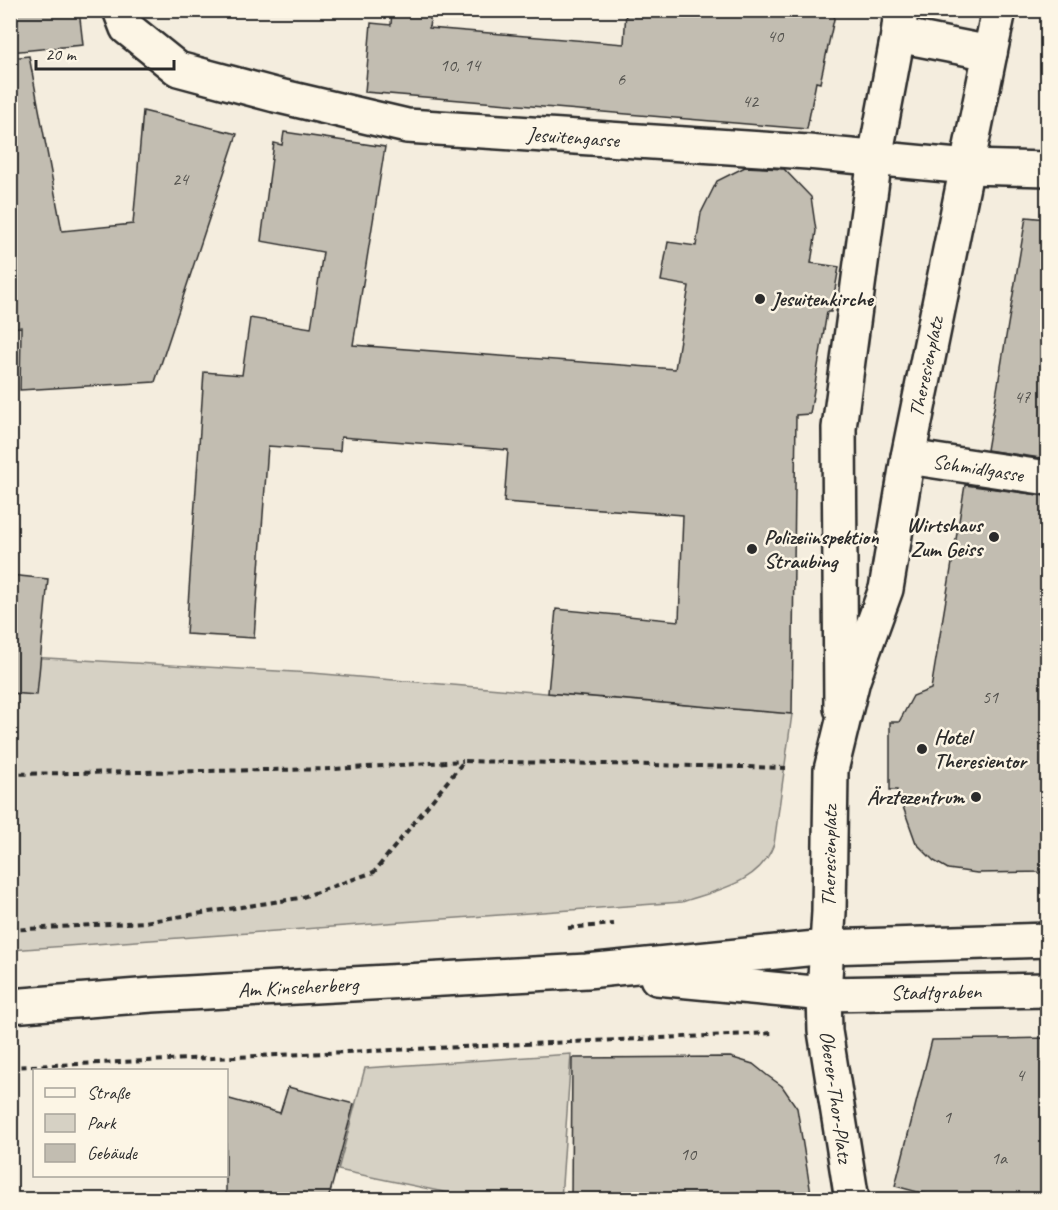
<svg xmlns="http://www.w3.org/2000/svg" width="1058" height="1210" viewBox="0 0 1058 1210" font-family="Caveat,sans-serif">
<rect width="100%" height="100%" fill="#f4edde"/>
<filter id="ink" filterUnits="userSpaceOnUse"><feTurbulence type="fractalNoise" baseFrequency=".0167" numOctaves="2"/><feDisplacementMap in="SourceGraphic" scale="12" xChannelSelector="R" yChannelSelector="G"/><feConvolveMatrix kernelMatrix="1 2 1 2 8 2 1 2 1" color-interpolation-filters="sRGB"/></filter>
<g filter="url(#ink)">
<g fill="#d6d1c4" stroke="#807e78" stroke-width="1.5">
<path d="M11,656l301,17 480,41 -18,130c-14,39 -56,46 -92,58l-671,48z"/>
<path d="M571,1054l-10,145h-84l-139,-29 27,-102z"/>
</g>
<g fill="#c2bdb1" stroke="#2b2b2b" stroke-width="1.5">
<path d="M10,10h69l4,35 -73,7z"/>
<path d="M392,10h39l-2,18 195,16 2,-34h210l-16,73 -4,-1 -9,47 -442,-37 6,-69 20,2z"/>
<path d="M29,56l33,175 71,-7 10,-113 94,23 -82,248 -135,8 1,-63 -11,1v-270z"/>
<path d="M284,132l101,15 -32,198 322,24 14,-83 -28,-5 7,-39 28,4 5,-33 16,-32 28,-14 39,2 27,28 5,34 -5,32 28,4 -8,45h-4l-17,102 -14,1 -4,299 -244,-21 8,-84 123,12 4,-106 -179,-13 4,-52 -167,-13 -1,14 -72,-5 -14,192 -68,-4 18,-262 38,3 8,-57 61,10 12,-76 -62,-11 13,-98 8,2z"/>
<path d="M1026,217l21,2v240l-60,-9z"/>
<path d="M965,485l82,11v376l-70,1 -29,-4 -14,-8 -18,-18 -19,-53h-7v-68h9l14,-26 18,-7z"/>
<path d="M10,575l38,4 -11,116 -27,-2z"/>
<path d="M1047,1038v162h-99l-53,-14 37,-146z"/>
<path d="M730,1057l23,7 15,12 14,10 15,22 15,92h-241l1,-142z"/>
<path d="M288,1087l66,17 -26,96h-102v-102l54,15z"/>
</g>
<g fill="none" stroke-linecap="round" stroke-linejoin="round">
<g stroke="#2b2b2b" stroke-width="38">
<g id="pedestrian">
<path d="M898,35l3,-25"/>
<path d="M990,53l9,-43"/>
<path d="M841,708l-2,-280 36,-270"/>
<path d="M824,994l1,37 27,169"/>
</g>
</g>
<g stroke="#2b2b2b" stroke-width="38">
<g id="minor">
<path d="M120,10l7,18 51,41 97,26 132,31 401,26 160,15 80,2"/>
<path d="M908,457l140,21"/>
<path d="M824,994l5,-82 2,-142 22,-90 33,-91 22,-132 82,-404 -92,-18 -23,123"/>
</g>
</g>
<g stroke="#2b2b2b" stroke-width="38">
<g id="secondary">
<path d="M657,978l167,16 224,-4"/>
<path d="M10,1006l142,-11 435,-24 239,-24 222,-7"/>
</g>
</g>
<g stroke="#2b2b2b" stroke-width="4" stroke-dasharray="6 4.5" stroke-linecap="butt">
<path d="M10,774l325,-5 128,-8"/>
<path d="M568,928l46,-4"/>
<path d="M10,930l134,-8 156,-24 74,-26 90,-111 326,7"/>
<path d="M10,1067l764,-34"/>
</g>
<use href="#pedestrian" stroke="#fcf5e5" stroke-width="33"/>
<use href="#minor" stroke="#fcf5e5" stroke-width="33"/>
<use href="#secondary" stroke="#fcf5e5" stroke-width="33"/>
</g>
</g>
<g fill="#2b2b2b" stroke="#fcf5e5" stroke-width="2">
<circle cx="760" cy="299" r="6"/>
<circle cx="994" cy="537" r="6"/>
<circle cx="752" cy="549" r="6"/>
<circle cx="922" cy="749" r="6"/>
<circle cx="976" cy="797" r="6"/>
</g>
<g text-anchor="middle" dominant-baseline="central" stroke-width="5" stroke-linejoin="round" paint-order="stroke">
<g font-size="18" fill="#51504c">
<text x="775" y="36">40</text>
<text x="460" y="65">10, 14</text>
<text x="621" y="79">6</text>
<text x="750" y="101">42</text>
<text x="180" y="179">24</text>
<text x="1022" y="397">47</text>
<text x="990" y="697">51</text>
<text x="1020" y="1075">4</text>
<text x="947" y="1117">1</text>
<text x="688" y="1154">10</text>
<text x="999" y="1158">1a</text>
</g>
<g font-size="21" fill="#2b2b2b" stroke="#fcf5e5">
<text transform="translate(573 137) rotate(4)">Jesuitengasse</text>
<text transform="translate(926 367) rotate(-78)">Theresienplatz</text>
<text transform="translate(978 468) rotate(9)">Schmidlgasse</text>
<text transform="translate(829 856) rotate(-89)">Theresienplatz</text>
<text transform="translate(298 987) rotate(-3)">Am Kinseherberg</text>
<text transform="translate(936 992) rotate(-1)">Stadtgraben</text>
<text transform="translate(836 1097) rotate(82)">Oberer-Thor-Platz</text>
</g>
<g font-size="21" font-weight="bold" fill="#2b2b2b" stroke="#fcf5e5" text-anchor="start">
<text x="772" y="299">Jesuitenkirche</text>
<text x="982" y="525" text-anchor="end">Wirtshaus<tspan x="982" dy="24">Zum Geiss</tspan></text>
<text x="764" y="537">Polizeiinspektion<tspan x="764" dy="24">Straubing</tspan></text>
<text x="934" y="737">Hotel<tspan x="934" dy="24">Theresientor</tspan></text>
<text x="964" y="797" text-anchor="end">Ärztezentrum</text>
</g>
</g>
<rect width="1058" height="1210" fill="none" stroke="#fcf5e5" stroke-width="36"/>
<rect x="18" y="18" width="1022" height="1174" fill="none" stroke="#2b2b2b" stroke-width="2" filter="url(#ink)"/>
<rect x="33" y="1069" width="195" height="108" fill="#fcf5e5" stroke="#a8a49b" stroke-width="1.5"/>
<rect x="45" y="1088" width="30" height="9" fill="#fcf5e5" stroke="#a8a49b" stroke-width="1.5"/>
<text x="87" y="1099" font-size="18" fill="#2b2b2b">Straße</text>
<rect x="45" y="1114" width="30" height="18" fill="#d6d1c4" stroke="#a8a49b" stroke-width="1.5"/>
<text x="87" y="1129" font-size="18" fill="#2b2b2b">Park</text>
<rect x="45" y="1144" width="30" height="18" fill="#c2bdb1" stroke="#a8a49b" stroke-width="1.5"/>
<text x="87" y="1159" font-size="18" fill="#2b2b2b">Gebäude</text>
<path d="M36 60v9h138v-9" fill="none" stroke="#2b2b2b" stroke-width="3"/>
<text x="45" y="60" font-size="18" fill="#2b2b2b" stroke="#fcf5e5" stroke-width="4.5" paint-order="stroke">20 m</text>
</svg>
